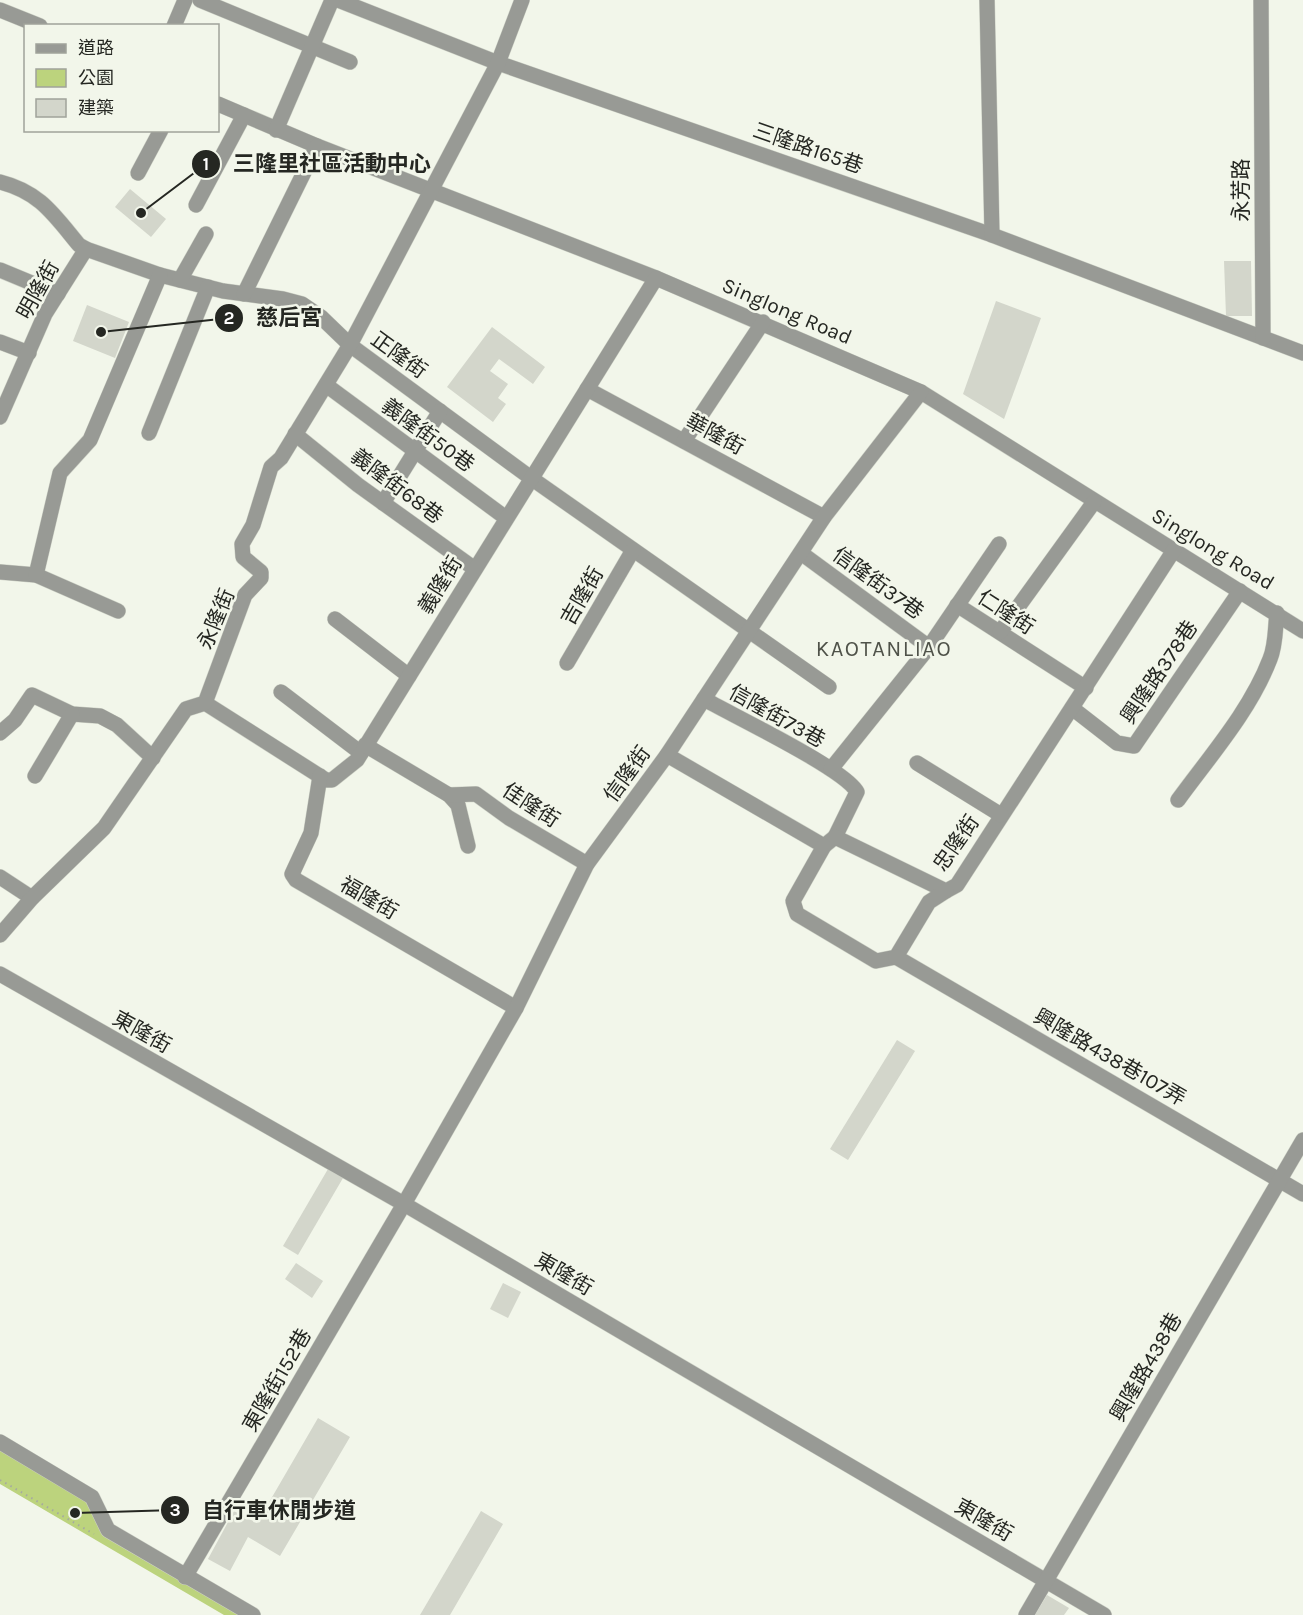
<svg xmlns="http://www.w3.org/2000/svg" width="1303" height="1615" viewBox="0 0 1303 1615" font-family="Karla,'Noto Sans TC',sans-serif">
<rect width="100%" height="100%" fill="#f2f6ea"/>
<path fill="#bcd37d" d="M0,1442l92,55 16,33 145,85h-29l-224,-131z"/>
<g fill="#d3d6cb">
<path d="M130,189l36,30 -15,18 -36,-30z"/>
<path d="M1224,261h27l1,55h-26z"/>
<path d="M996,301l45,17 -37,101 -41,-25z"/>
<path d="M87,305l42,17 -14,36 -42,-17z"/>
<path d="M492,327l53,40 -12,17 -34,-25 -9,12 18,13 -10,14 8,6 -13,18 -46,-35z"/>
<path d="M897,1040l18,11 -67,109 -18,-11z"/>
<path d="M328,1169l15,9 -45,77 -15,-9z"/>
<path d="M296,1263l27,18 -11,17 -27,-19z"/>
<path d="M503,1283l18,9 -13,26 -18,-9z"/>
<path d="M318,1418l32,19 -70,119 -32,-19 -18,34 -22,-12 26,-48 23,12z"/>
<path d="M481,1511l22,13 -53,91h-30z"/>
<path d="M1047,1595l22,13 -5,7h-29z"/>
</g>
<g fill="none" stroke-linecap="round" stroke-linejoin="round">
<g stroke="#cdd1c6" stroke-width="16">
<g id="minor">
<path d="M200,0l150,62"/>
<path d="M338,0l160,63 494,172 311,118"/>
<path d="M987,0l5,235"/>
<path d="M1261,0l2,338"/>
<path d="M0,10l40,16"/>
<path d="M174,26l11,-26"/>
<path d="M218,104l99,42 339,132 265,114 382,239"/>
<path d="M276,130l56,-130"/>
<path d="M138,173l23,-43"/>
<path d="M0,182c40,10 54,33 79,63l7,4 74,26 63,16 60,8 19,5 19,13 29,28 181,133 298,209"/>
<path d="M196,205l48,-90"/>
<path d="M0,270l58,24"/>
<path d="M180,280l26,-46"/>
<path d="M244,294l73,-148"/>
<path d="M0,342l29,11"/>
<path d="M326,385l180,133"/>
<path d="M587,389l237,128"/>
<path d="M0,417l45,-103 41,-65"/>
<path d="M149,433l59,-146"/>
<path d="M295,434l63,51 117,84"/>
<path d="M684,441l79,-119"/>
<path d="M383,503l57,-92"/>
<path d="M801,553l128,94"/>
<path d="M0,572l36,3 82,36"/>
<path d="M36,575l24,-102 30,-33 70,-165"/>
<path d="M957,605l129,83"/>
<path d="M335,619l74,57"/>
<path d="M1000,632l94,-130"/>
<path d="M567,663l66,-113"/>
<path d="M281,692l80,61"/>
<path d="M704,699c28,16 141,70 153,93l-22,45"/>
<path d="M205,703l121,77h6l25,-20 299,-482"/>
<path d="M1072,708l45,35 17,3 106,-155"/>
<path d="M0,733l15,-13 17,-25 40,19 28,2 17,9 36,33"/>
<path d="M365,745l84,50 9,10 10,41"/>
<path d="M667,755l157,91 11,-9 111,54 11,-6 217,-335"/>
<path d="M917,763l84,52"/>
<path d="M831,769l98,-122 70,-103"/>
<path d="M35,776l37,-62"/>
<path d="M320,776l-9,57 -19,41 4,6 220,128"/>
<path d="M449,795l27,-1 33,24 78,46"/>
<path d="M1178,800c32,-44 72,-89 92,-141 6,-14 5,-31 7,-46"/>
<path d="M824,846l-31,55 4,13 79,47 20,-4 33,-55 17,-11"/>
<path d="M0,877l32,21"/>
<path d="M0,935l32,-37 72,-70 82,-119 19,-6 40,-108 16,-17v-6l-18,-15 -1,-13 11,-19 18,-58 10,-9 69,-113 148,-282 24,-63"/>
<path d="M896,957l407,237"/>
<path d="M0,974l404,230 700,411"/>
<path d="M0,1442l92,55 16,33 145,85"/>
<path d="M185,1577l219,-373 112,-196 71,-144 80,-109 157,-238 97,-125"/>
<path d="M1026,1615l277,-475"/>
</g>
</g>
<path stroke="#a6aaa0" stroke-width="2" stroke-dasharray="1.5 4.5" stroke-linecap="butt" d="M0,1480l94,54"/>
<use href="#minor" stroke="#989a95" stroke-width="15"/>
</g>
<g text-anchor="middle" dominant-baseline="central" stroke-width="5" stroke-linejoin="round" paint-order="stroke">
<g font-size="21" fill="#252722" stroke="#f2f6ea">
<text transform="translate(808 148) rotate(19)">三隆路165巷</text>
<text transform="translate(1241 190) rotate(-90)">永芳路</text>
<text transform="translate(38 290) rotate(-61)">明隆街</text>
<text transform="translate(787 311) rotate(23)">Singlong Road</text>
<text transform="translate(399 355) rotate(36)">正隆街</text>
<text transform="translate(715 434) rotate(28)">華隆街</text>
<text transform="translate(428 435) rotate(36)">義隆街50巷</text>
<text transform="translate(397 486) rotate(37)">義隆街68巷</text>
<text transform="translate(1213 549) rotate(31)">Singlong Road</text>
<text transform="translate(878 583) rotate(36)">信隆街37巷</text>
<text transform="translate(440 585) rotate(-58)">義隆街</text>
<text transform="translate(582 596) rotate(-60)">吉隆街</text>
<text transform="translate(1006 612) rotate(33)">仁隆街</text>
<text transform="translate(216 619) rotate(-67)">永隆街</text>
<text transform="translate(1159 672) rotate(-56)">興隆路378巷</text>
<text transform="translate(777 716) rotate(29)">信隆街73巷</text>
<text transform="translate(627 774) rotate(-54)">信隆街</text>
<text transform="translate(531 805) rotate(33)">佳隆街</text>
<text transform="translate(956 843) rotate(-55)">忠隆街</text>
<text transform="translate(369 898) rotate(30)">福隆街</text>
<text transform="translate(142 1032) rotate(29)">東隆街</text>
<text transform="translate(1110 1057) rotate(30)">興隆路438巷107弄</text>
<text transform="translate(564 1274) rotate(30)">東隆街</text>
<text transform="translate(1146 1367) rotate(-60)">興隆路438巷</text>
<text transform="translate(277 1380) rotate(-60)">東隆街152巷</text>
<text transform="translate(984 1520) rotate(30)">東隆街</text>
</g>
<g font-size="22" letter-spacing="1.5" fill="#4f5249" stroke="#f2f6ea">
<text x="884" y="649">KAOTANLIAO</text>
</g>
</g>
<path fill="none" stroke="#252722" stroke-width="2" d="M141 213L206 164M101 332L229 318M75 1513L175 1510"/>
<g fill="#252722" stroke="#f2f6ea" stroke-width="2">
<circle cx="141" cy="213" r="6"/>
<circle cx="101" cy="332" r="6"/>
<circle cx="75" cy="1513" r="6"/>
<circle cx="206" cy="164" r="15"/>
<circle cx="229" cy="318" r="15"/>
<circle cx="175" cy="1510" r="15"/>
</g>
<g font-size="18" text-anchor="middle" font-weight="bold" fill="#fff">
<text x="206" y="170">1</text>
<text x="229" y="324">2</text>
<text x="175" y="1516">3</text>
</g>
<g font-size="22" text-anchor="middle" font-weight="bold" fill="#252722" stroke="#f2f6ea" stroke-width="5" stroke-linejoin="round" paint-order="stroke">
<text x="332" y="171">三隆里社區活動中心</text>
<text x="289" y="325">慈后宮</text>
<text x="279" y="1518">自行車休閒步道</text>
</g>
<rect x="24" y="24" width="195" height="108" fill="#f2f6ea" stroke="#a0a39a" stroke-width="1.5"/>
<rect x="36" y="44" width="30" height="9" fill="#989a95" stroke="#a0a39a" stroke-width="1.5"/>
<text x="78" y="54" font-size="18" fill="#252722">道路</text>
<rect x="36" y="69" width="30" height="18" fill="#bcd37d" stroke="#a0a39a" stroke-width="1.5"/>
<text x="78" y="84" font-size="18" fill="#252722">公園</text>
<rect x="36" y="99" width="30" height="18" fill="#d3d6cb" stroke="#a0a39a" stroke-width="1.5"/>
<text x="78" y="114" font-size="18" fill="#252722">建築</text>
</svg>
